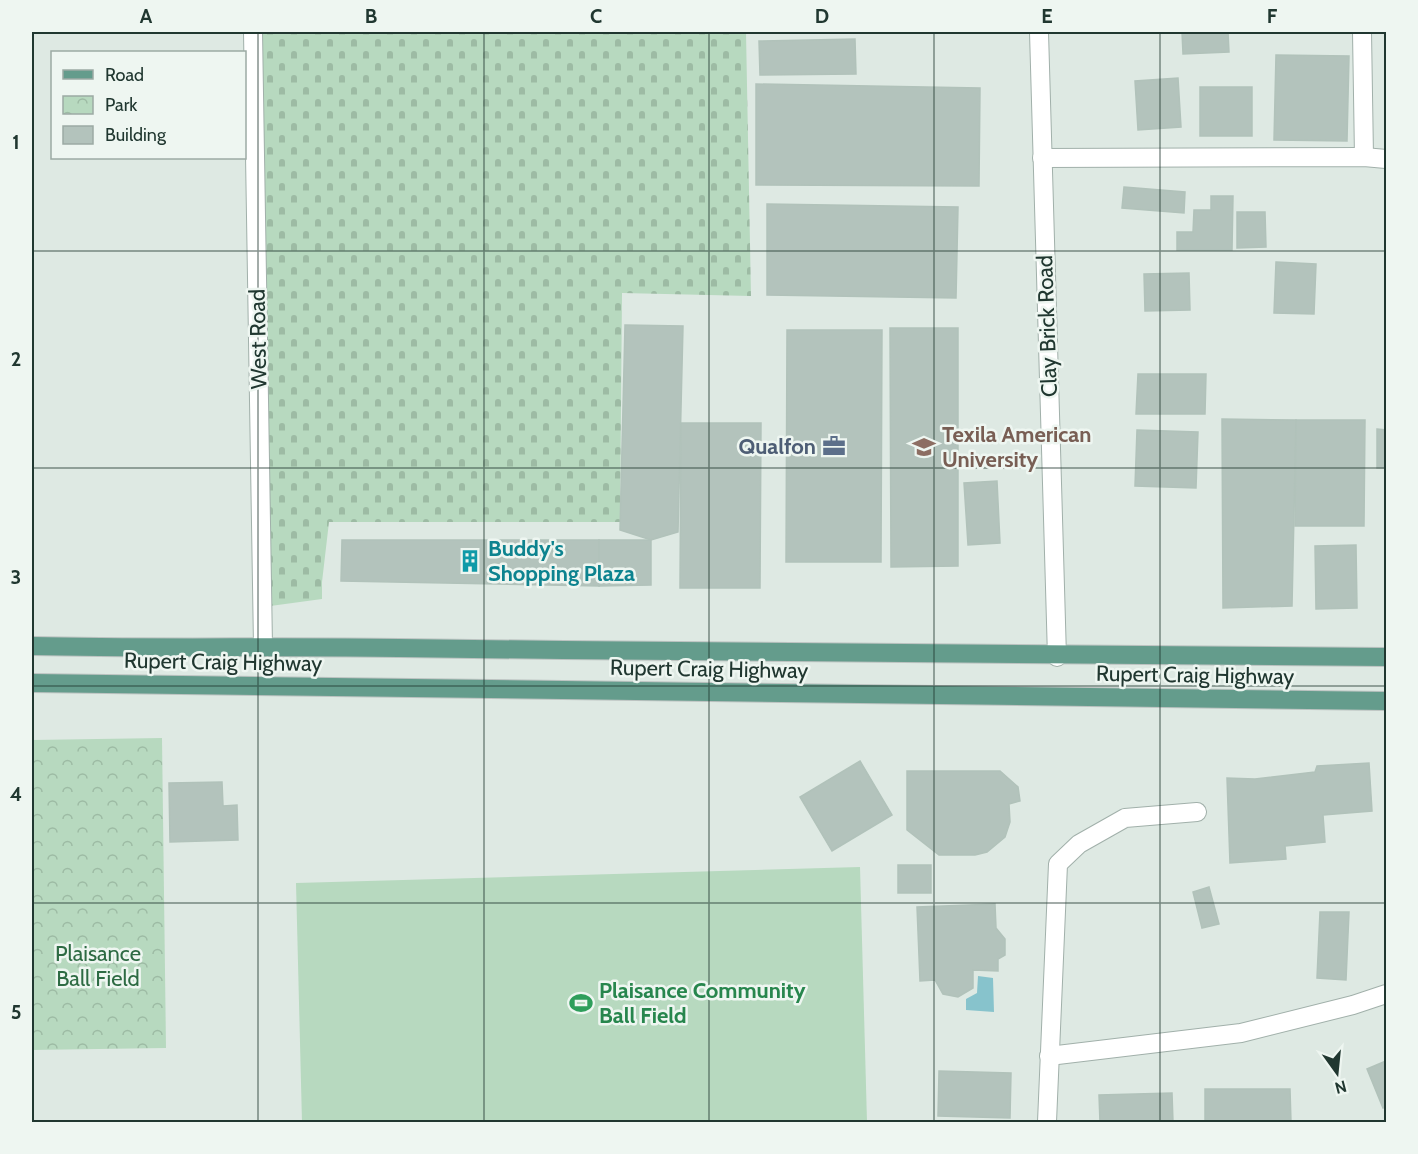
<svg xmlns="http://www.w3.org/2000/svg" width="1418" height="1154" viewBox="0 0 1418 1154" font-family="Cabin,sans-serif">
<defs>
<pattern id="cemetery-stones" width="16" height="16" patternUnits="userSpaceOnUse" patternTransform="scale(1.5)"><rect width="16" height="16" fill="#b7d9bf"/><path d="M2 7V4a2 2 0 0 1 4 0v3zM10 15v-3a2 2 0 0 1 4 0v3z" fill="#9dbba4"/></pattern>
<pattern id="park-crowns" width="20" height="18" patternUnits="userSpaceOnUse" patternTransform="scale(1.5)"><rect width="20" height="18" fill="#b7d9bf"/><path d="M2 6a3 3 0 1 1 6 0M12 15a3 3 0 1 1 6 0" fill="none" stroke="#9dbba4"/></pattern>
</defs>
<rect width="100%" height="100%" fill="#dee9e3"/>
<path fill="url(#cemetery-stones)" d="M258,32h488l5,264 -129,-3 -2,229h-291l-7,60v17l-59,8z"/>
<path fill="url(#park-crowns)" d="M162,738l4,310 -134,2v-310z"/>
<path fill="#b7d9bf" d="M860,867l7,255h-565l-6,-239z"/>
<path fill="#87c3cc" d="M978,976l15,2 1,34 -28,-2v-11l11,-6z"/>
<g fill="#b3c3bc" stroke="#b1c2ba" stroke-width="1.5">
<path d="M1182,32h46l1,20 -46,2z"/>
<path d="M855,39l1,35 -96,1 -1,-34z"/>
<path d="M1276,55l73,1 -2,85 -73,-1z"/>
<path d="M1178,78l3,49 -43,3 -3,-49z"/>
<path d="M756,84l224,4 -1,98 -223,-1z"/>
<rect x="1200" y="87" width="52" height="49"/>
<path d="M1124,187l61,5 -1,21 -62,-5z"/>
<path d="M1211,196h22l-1,54h-55v-18h16l1,-22h17z"/>
<path d="M767,204l191,3 -2,91 -189,-3z"/>
<path d="M1237,212h28l1,35 -29,1z"/>
<path d="M1276,262l40,2 -2,50 -40,-1z"/>
<path d="M1189,273l1,37 -45,1 -1,-37z"/>
<path d="M625,325l58,1 -5,206 -27,8 -31,-10z"/>
<path d="M890,328h68v238l-67,1z"/>
<path d="M787,330h95l-1,232h-95z"/>
<path d="M1138,374h68l-1,40h-69z"/>
<path d="M1222,419l74,1 -4,186 -69,2z"/>
<path d="M1296,420h69l-1,106h-69z"/>
<path d="M681,423h80l-1,165h-80z"/>
<path d="M1377,429l9,1v38h-9z"/>
<path d="M1137,430l61,2 -2,56 -61,-2z"/>
<path d="M997,481l3,62 -32,2 -4,-62z"/>
<path d="M342,540h257v46l-258,-5z"/>
<path d="M599,540h52v45l-52,1z"/>
<path d="M1356,545l1,63 -41,1 -1,-63z"/>
<path d="M860,761l32,54 -60,36 -32,-54z"/>
<path d="M1369,763l3,48 -49,4 2,27 -40,4 1,13 -56,4 -3,-85 28,1 60,-7 2,-6z"/>
<path d="M907,771h93l18,16 2,14 -11,3 1,18 -5,15 -18,15 -12,3h-36l-32,-25z"/>
<path d="M222,782l1,24 14,-1 1,35 -68,2 -1,-59z"/>
<rect x="898" y="865" width="33" height="28"/>
<path d="M1209,887l10,37 -17,4 -9,-36z"/>
<path d="M995,904l1,24 9,11v16l-7,4v12l-25,-1v18l-15,9 -15,-3 -8,-14 -15,1 -3,-74z"/>
<path d="M1320,912h29l-3,68 -29,-2z"/>
<path d="M1386,1061v46l-3,1 -16,-39z"/>
<path d="M939,1071l72,2 -1,45 -72,-2z"/>
<path d="M1205,1089h85l1,33h-86z"/>
<path d="M1172,1093l1,29h-73l-1,-27z"/>
</g>
<g fill="none" stroke-linecap="round" stroke-linejoin="round">
<g stroke="#a1b0aa" stroke-width="20">
<g id="minor">
<path d="M253,32l10,614"/>
<path d="M1039,32l18,625"/>
<path d="M1362,32l2,125"/>
<path d="M1042,158l322,-1 22,2"/>
<path d="M1049,1056l192,-23 112,-28 33,-11"/>
<path d="M1047,1122l11,-258 21,-20 46,-26 72,-6"/>
</g>
</g>
<g stroke="#bcc3c1" stroke-width="20">
<g id="major">
<path d="M32,646c122,3 245,0 367,2 329,4 658,9 987,9"/>
<path d="M32,683l1354,18"/>
</g>
</g>
<use href="#minor" stroke="#fff" stroke-width="18"/>
<use href="#major" stroke="#649c8c" stroke-width="18"/>
</g>
<path fill="none" stroke="#203730" stroke-width="1.5" stroke-opacity="0.55" d="M258,32v1090M484,32v1090M709,32v1090M934,32v1090M1160,32v1090M32,251h1354M32,468h1354M32,686h1354M32,903h1354"/>
<defs>
<g id="office-bare" transform="scale(1.8)"><path d="M-6-3h4V-5.5h4V-3h4V5H-6ZM-1-4.5V-3h2v-1.5ZM-6 0V1H6V0Z" fill="#5c6f8a" stroke="#eef6f1" stroke-width="2.5" paint-order="stroke"/></g>
<g id="university-bare" transform="scale(1.8)"><path d="M0-5L7-2L0 1L-7-2ZM-4 1L0 2.5L4 1V4Q0 6-4 4Z" fill="#8d6e63" stroke="#eef6f1" stroke-width="2.5" paint-order="stroke"/></g>
<g id="building-bare" transform="scale(1.8)"><path d="M-4-6H4V6H1V3H-1V6H-4ZM-2.5-4.3h1.7v1.8h-1.7ZM.8-4.3h1.7v1.8H.8ZM-2.5-1h1.7V.8h-1.7ZM.8-1h1.7V.8H.8Z" fill="#0f9aa8" stroke="#eef6f1" stroke-width="2.5" paint-order="stroke"/></g>
<g id="stadium-bare" transform="scale(1.8)"><path d="M0-5a6.5 5 0 1 0 0 10a6.5 5 0 1 0 0-10ZM-3.5-1.8h7v3.6h-7Z" fill="#2e9e5b" stroke="#eef6f1" stroke-width="2.5" paint-order="stroke"/></g>
</defs>
<g fill-rule="evenodd">
<use href="#office-bare" x="834" y="446"/>
<use href="#university-bare" x="924" y="447"/>
<use href="#building-bare" x="470" y="561"/>
<use href="#stadium-bare" x="581" y="1003"/>
</g>
<g text-anchor="middle" dominant-baseline="central" stroke-width="5" stroke-linejoin="round" paint-order="stroke">
<g font-size="22" fill="#203730" stroke="#eef6f1">
<text transform="translate(1047 326) rotate(-92)">Clay Brick Road</text>
<text transform="translate(258 339) rotate(-91)">West Road</text>
<text transform="translate(223 662) rotate(1)">Rupert Craig Highway</text>
<text transform="translate(709 669) rotate(1)">Rupert Craig Highway</text>
<text transform="translate(1195 675) rotate(1)">Rupert Craig Highway</text>
</g>
<g font-size="22" font-weight="bold" fill="#785e54" stroke="#eef6f1" text-anchor="start">
<text x="942" y="434">Texila American<tspan x="942" dy="25">University</tspan></text>
</g>
<g font-size="22" font-weight="bold" fill="#4e5e75" stroke="#eef6f1" text-anchor="end">
<text x="816" y="446">Qualfon</text>
</g>
<g font-size="22" font-weight="bold" fill="#0d838f" stroke="#eef6f1" text-anchor="start">
<text x="488" y="548">Buddy's<tspan x="488" dy="25">Shopping Plaza</tspan></text>
</g>
<g font-size="22" fill="#2d6b43" stroke="#eef6f1">
<text x="98" y="953">Plaisance<tspan x="98" dy="25">Ball Field</tspan></text>
</g>
<g font-size="22" font-weight="bold" fill="#27864d" stroke="#eef6f1" text-anchor="start">
<text x="599" y="990">Plaisance Community<tspan x="599" dy="25">Ball Field</tspan></text>
</g>
</g>
<rect width="1418" height="1154" fill="none" stroke="#eef6f1" stroke-width="66"/>
<rect x="51" y="51" width="195" height="108" fill="#eef6f1" stroke="#9caaa4" stroke-width="1.5"/>
<rect x="63" y="70" width="30" height="9" fill="#649c8c" stroke="#9caaa4" stroke-width="1.5"/>
<text x="105" y="81" font-size="18" fill="#203730">Road</text>
<rect x="63" y="96" width="30" height="18" fill="url(#park-crowns)" stroke="#9caaa4" stroke-width="1.5"/>
<text x="105" y="111" font-size="18" fill="#203730">Park</text>
<rect x="63" y="126" width="30" height="18" fill="#b3c3bc" stroke="#9caaa4" stroke-width="1.5"/>
<text x="105" y="141" font-size="18" fill="#203730">Building</text>
<g transform="translate(1337 1073) rotate(165)" stroke="#eef6f1" stroke-width="4.5" paint-order="stroke">
<path d="M0-4.5L10 22L0 15L-10 22Z" fill="#203730"/>
<text y="-9" font-size="16" font-weight="bold" text-anchor="middle" fill="#203730">N</text>
</g>
<rect x="33" y="33" width="1352" height="1088" fill="none" stroke="#203730" stroke-width="2"/>
<g font-size="20" text-anchor="middle" font-weight="bold" fill="#203730">
<text x="146" y="23">A</text>
<text x="371" y="23">B</text>
<text x="596" y="23">C</text>
<text x="822" y="23">D</text>
<text x="1047" y="23">E</text>
<text x="1272" y="23">F</text>
<text x="16" y="149">1</text>
<text x="16" y="366">2</text>
<text x="16" y="584">3</text>
<text x="16" y="801">4</text>
<text x="16" y="1019">5</text>
</g>
</svg>
